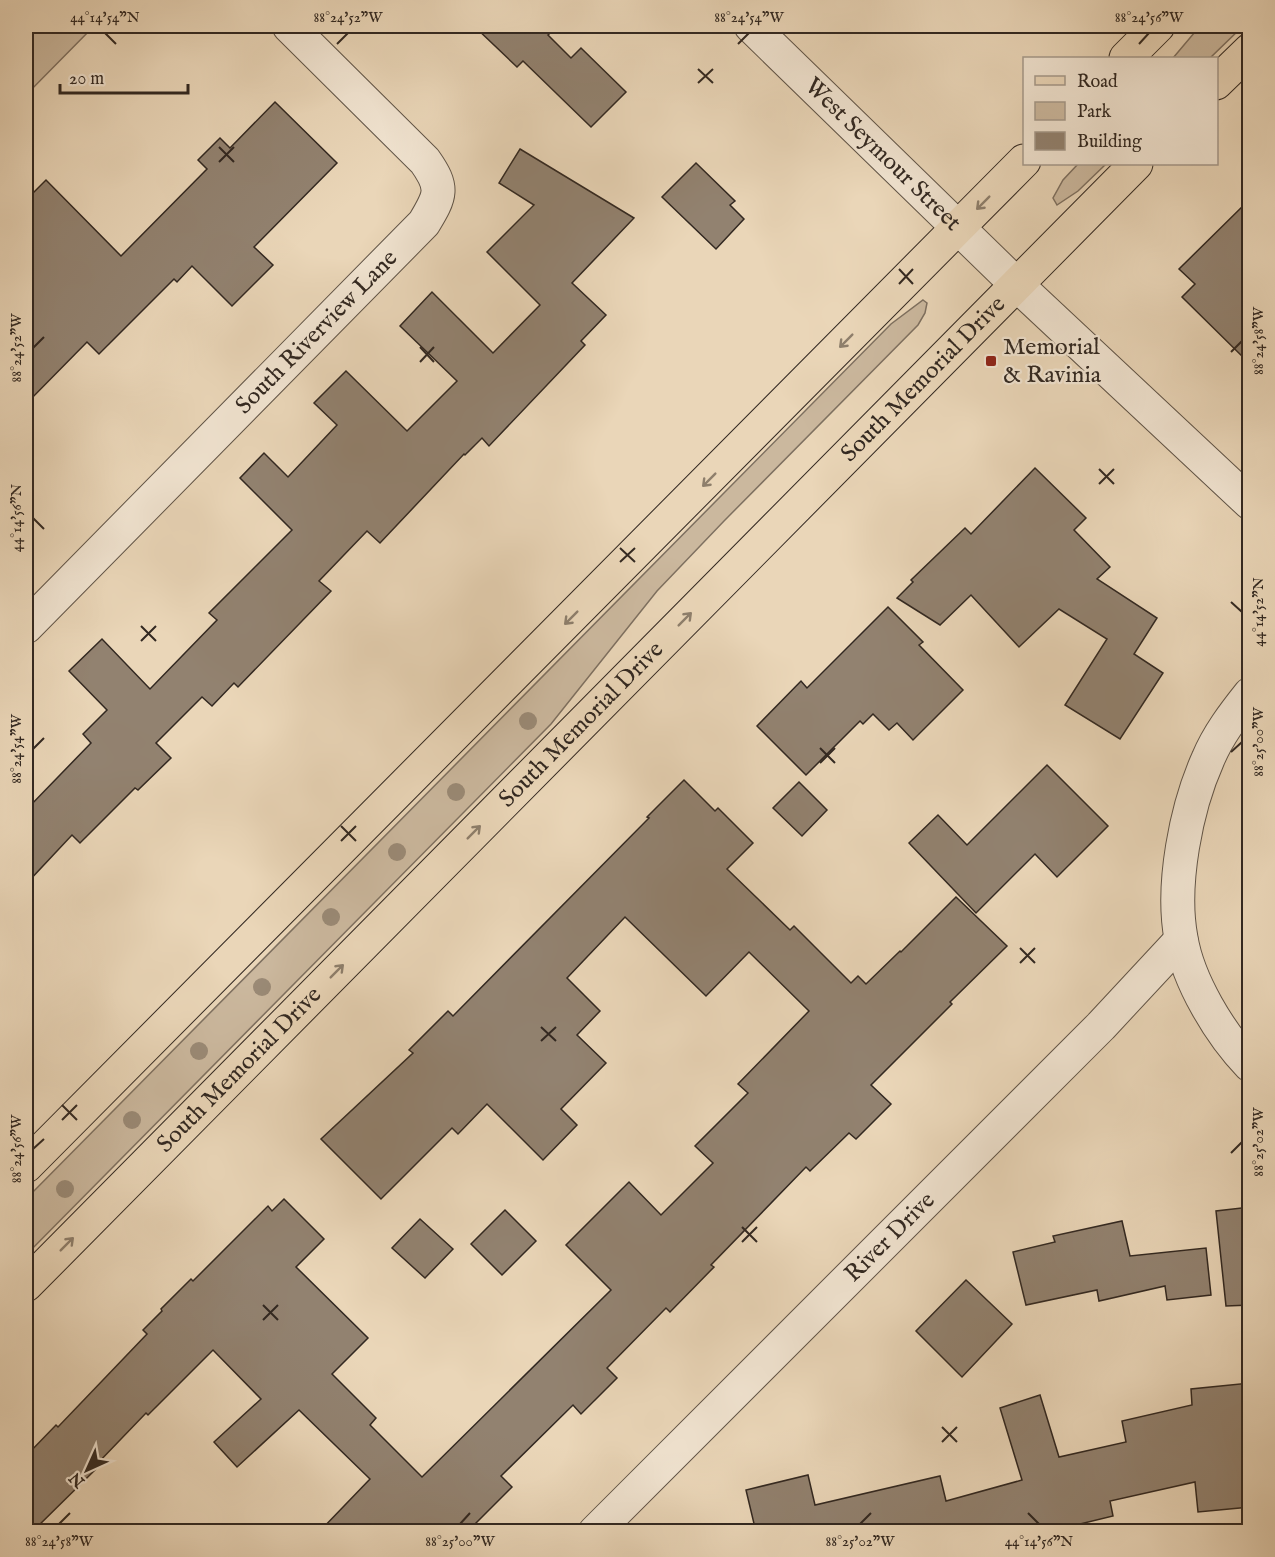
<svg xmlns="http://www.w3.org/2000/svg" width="1275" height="1557" viewBox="0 0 1275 1557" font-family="'IM FELL English',serif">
<rect width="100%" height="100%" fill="#ead6b8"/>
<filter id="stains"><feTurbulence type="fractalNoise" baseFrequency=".00333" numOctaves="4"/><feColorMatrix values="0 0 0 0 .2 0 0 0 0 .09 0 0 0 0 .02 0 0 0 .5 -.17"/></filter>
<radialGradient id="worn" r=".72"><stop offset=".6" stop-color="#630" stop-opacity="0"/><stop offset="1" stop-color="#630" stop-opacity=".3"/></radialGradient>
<g fill="#cbb89e" stroke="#7e7060" stroke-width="1.5">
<path d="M26,26h68l-68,69z"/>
<path d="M1200,26h43l-33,32h-37z"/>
<path d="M1078,164h28l-28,27 -21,14 -4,-7 10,-18z"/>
<path d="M923,300l4,3 -2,10 -7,12 -194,196 -67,70 -106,133 -525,531v-56l865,-875z"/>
</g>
<g fill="#928270" stroke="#322821" stroke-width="1.5">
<path d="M474,26h84l-10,9 23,23 10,-10 45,44 -35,35 -68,-66 -6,6z"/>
<path d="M275,102l62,61 -83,84 19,18 -41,41 -40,-40 -15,16 -3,-3 -75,75 -12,-12 -61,62v-204l20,-20 75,76 86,-87 -9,-9 22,-22 10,10z"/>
<path d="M520,149l114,69 -62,65 34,32 -25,26 4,4 -96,101 -7,-8 -17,17 -1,-1 -84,89 -13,-12 -48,50 12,10 -93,96 -4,-4 -22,23 -10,-9 -46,46 15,15 -33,32 -3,-2 -55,55 -8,-8 -46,49v-74l65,-67 -8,-9 24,-24 -38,-39 33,-32 48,50 67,-69 -8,-7 83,-83 -52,-52 24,-25 24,24 49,-52 -23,-22 32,-32 61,60 50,-50 -57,-55 32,-34 61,61 47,-48 -53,-53 47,-47 -35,-22z"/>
<path d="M696,163l39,38 -5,4 14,14 -28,30 -54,-52z"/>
<path d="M1250,199v165l-68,-67 13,-13 -16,-15z"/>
<path d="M1035,468l51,50 -12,12 36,37 -13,12 60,39 -23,36 29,19 -43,66 -55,-34 42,-66 -48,-30 -40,38 -48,-52 -31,30 -43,-27 16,-16 -2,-2 54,-52 6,6z"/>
<path d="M888,607l35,35 -4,3 44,45 -50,50 -16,-17 -8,7 -16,-16 -10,10 -3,-3 -54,54 -49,-49 44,-45 6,7z"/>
<path d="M1047,765l61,61 -51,51 -22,-23 -59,59 -67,-70 29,-28 29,30z"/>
<path d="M684,780l31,31 3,-3 35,35 -26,26 63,61 4,-4 57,57 7,-7 8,8 34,-33 1,1 55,-55 51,49 -57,56 2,2 -81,81 20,19 -35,35 -7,-6 -39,38 -4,-4 -95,98 3,2 -44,45 -4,-4 -59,60 10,10 -36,36 -8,-9 -72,71 11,11 -45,45h-148l51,-53 -71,-69 -62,57 -23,-25 47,-43 -48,-49 -65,65 -2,-2 -50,52 2,2 -66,65h-6v-76l30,-31 2,2 89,-93 -4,-4 19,-19 -1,-2 30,-30 2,2 75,-75 4,5 12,-12 40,40 -28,28 72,71 -36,36 44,44 -6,7 52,52 189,-187 -45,-45 63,-63 32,33 52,-52 -18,-17 53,-53 -10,-9 71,-73 -60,-59 -43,44 -81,-79 -58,61 33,33 -23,24 29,28 -45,46 16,16 -34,35 -56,-56 -29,30 -6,-6 -71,71 -60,-60 92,-86 -4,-3 39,-39 5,5 196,-198 -2,-1z"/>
<path d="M799,782l28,28 -25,26 -29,-28z"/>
<path d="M1250,1207v98l-24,1 -10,-95z"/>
<path d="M505,1210l31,31 -34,34 -31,-31z"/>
<path d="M420,1219l33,30 -28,29 -33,-30z"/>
<path d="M1122,1221l8,35 76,-8 5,47 -44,5 -2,-14 -66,15 -2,-11 -71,15 -13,-53 42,-10 -2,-6z"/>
<path d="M966,1280l46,44 -50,53 -46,-46z"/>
<path d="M1250,1383v124l-52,5 -3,-30 -85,19 3,15 -66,16h-291l-10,-42 62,-15 7,30 125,-29 6,25 76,-21 -22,-72 40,-13 19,62 67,-15 -4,-21 70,-16 -1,-16z"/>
</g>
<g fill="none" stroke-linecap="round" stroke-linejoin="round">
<g stroke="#605447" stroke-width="35">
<g id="minor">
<path id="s1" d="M751,26l265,258 234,219"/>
<path id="s2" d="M26,627l398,-404c17,-28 20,-35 1,-62l-136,-135"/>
<path d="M1250,694c-16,20 -32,41 -42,65 -22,49 -37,126 -27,179 7,43 39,96 69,127"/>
<path id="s3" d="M595,1532l506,-506 80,-86"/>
</g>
</g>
<g stroke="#322821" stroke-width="35">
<g id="major">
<path d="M1126,58l32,-32"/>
<path d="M1216,83l34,-33"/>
<path d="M26,1166l998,-1005"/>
<path id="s4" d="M26,1285l1110,-1121"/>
</g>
</g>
<use href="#minor" stroke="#f1e4d1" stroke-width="33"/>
<use href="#major" stroke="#ead6b8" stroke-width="33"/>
</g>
<g fill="#9a8a76">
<circle cx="528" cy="721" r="9"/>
<circle cx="456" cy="792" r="9"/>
<circle cx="397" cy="852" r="9"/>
<circle cx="331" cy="917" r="9"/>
<circle cx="262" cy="987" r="9"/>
<circle cx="199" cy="1051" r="9"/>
<circle cx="132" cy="1120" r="9"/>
<circle cx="65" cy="1189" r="9"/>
</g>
<defs><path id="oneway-shaft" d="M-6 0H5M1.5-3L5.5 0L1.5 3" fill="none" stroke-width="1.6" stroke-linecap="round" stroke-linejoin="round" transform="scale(1.5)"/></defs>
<g stroke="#8e7f6c">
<use href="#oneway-shaft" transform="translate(983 203) rotate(135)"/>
<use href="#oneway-shaft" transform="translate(846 341) rotate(135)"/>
<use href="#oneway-shaft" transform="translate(709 480) rotate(135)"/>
<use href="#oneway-shaft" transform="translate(571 618) rotate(135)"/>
<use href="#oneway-shaft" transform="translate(685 619) rotate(-45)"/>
<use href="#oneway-shaft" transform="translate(474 832) rotate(-45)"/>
<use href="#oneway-shaft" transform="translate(337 971) rotate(-45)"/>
<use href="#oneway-shaft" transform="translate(67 1244) rotate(-45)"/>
</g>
<path fill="none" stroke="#322821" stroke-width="2" d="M105,33l11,11M337,44l11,-11M738,44l11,-11M1139,44l10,-11M698,69l15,14M698,83l15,-14M219,147l15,15M219,162l15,-15M899,269l14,15M899,284l14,-15M420,347l14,15M33,348l11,-11M1231,352l11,-11M420,362l14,-15M1099,469l15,15M1099,484l15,-15M33,518l11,11M620,548l15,14M620,562l15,-14M1231,602l11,10M141,626l15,15M141,641l15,-15M820,748l15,15M33,749l11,-11M1231,752l11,-10M820,763l15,-15M341,826l15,15M341,841l15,-15M1020,948l15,15M1020,963l15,-15M541,1027l15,14M541,1041l15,-14M62,1105l15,15M62,1120l15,-15M33,1149l11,-10M1231,1153l11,-11M742,1227l15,15M742,1242l15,-15M263,1305l15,15M263,1320l15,-15M942,1427l15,15M942,1442l15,-15M1028,1513l11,11M59,1524l11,-11M460,1524l10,-11M860,1524l11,-11"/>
<rect fill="#8f2418" stroke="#f1e4d1" stroke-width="2" x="985" y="355" width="12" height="12" rx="3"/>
<g text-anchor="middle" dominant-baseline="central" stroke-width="4.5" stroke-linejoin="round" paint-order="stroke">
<g font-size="24" fill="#322821" stroke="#f1e4d1">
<text stroke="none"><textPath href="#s1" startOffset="184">West Seymour Street</textPath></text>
<text stroke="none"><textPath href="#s2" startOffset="414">South Riverview Lane</textPath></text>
<text stroke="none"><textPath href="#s4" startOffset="1275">South Memorial Drive</textPath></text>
<text stroke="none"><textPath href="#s4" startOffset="789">South Memorial Drive</textPath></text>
<text stroke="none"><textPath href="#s4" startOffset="303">South Memorial Drive</textPath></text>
<text stroke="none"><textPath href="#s3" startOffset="417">River Drive</textPath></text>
</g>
<g font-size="24" fill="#322821" stroke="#f1e4d1" text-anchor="start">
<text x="1003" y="347">Memorial<tspan x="1003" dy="28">&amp; Ravinia</tspan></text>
</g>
</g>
<rect width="1275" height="1557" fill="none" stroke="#ead6b8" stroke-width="66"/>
<rect x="1023" y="57" width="195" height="108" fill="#f1e4d1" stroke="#a5998b" stroke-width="1.5"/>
<rect x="1035" y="76" width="30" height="9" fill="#ead6b8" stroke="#a5998b" stroke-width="1.5"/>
<text x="1077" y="87" font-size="18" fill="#322821">Road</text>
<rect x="1035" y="102" width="30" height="18" fill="#cbb89e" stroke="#a5998b" stroke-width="1.5"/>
<text x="1077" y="117" font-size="18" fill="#322821">Park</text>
<rect x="1035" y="132" width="30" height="18" fill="#928270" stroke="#a5998b" stroke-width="1.5"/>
<text x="1077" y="147" font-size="18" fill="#322821">Building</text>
<g transform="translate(87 1470) rotate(225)" stroke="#f1e4d1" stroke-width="4.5" paint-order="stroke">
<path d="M0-4.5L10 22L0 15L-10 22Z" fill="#322821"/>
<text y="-9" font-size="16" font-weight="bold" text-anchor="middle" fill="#322821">N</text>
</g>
<path d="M60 84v9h128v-9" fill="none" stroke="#322821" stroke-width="3"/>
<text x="69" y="84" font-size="18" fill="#322821" stroke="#f1e4d1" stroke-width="4.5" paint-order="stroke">20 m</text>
<rect x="33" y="33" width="1209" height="1491" fill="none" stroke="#322821" stroke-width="2"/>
<g font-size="15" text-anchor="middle" fill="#322821">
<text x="105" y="22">44°14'54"N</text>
<text x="348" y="22">88°24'52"W</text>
<text x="749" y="22">88°24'54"W</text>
<text x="1149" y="22">88°24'56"W</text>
<text transform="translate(1258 341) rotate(-90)" y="5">88°24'58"W</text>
<text transform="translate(16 348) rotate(-90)" y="5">88°24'52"W</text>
<text transform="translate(16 518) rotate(-90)" y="5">44°14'56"N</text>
<text transform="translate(1258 612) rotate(-90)" y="5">44°14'52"N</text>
<text transform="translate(1258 742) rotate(-90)" y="5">88°25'00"W</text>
<text transform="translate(16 749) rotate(-90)" y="5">88°24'54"W</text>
<text transform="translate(1258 1142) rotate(-90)" y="5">88°25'02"W</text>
<text transform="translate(16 1149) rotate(-90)" y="5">88°24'56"W</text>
<text x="59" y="1546">88°24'58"W</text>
<text x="460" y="1546">88°25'00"W</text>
<text x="860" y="1546">88°25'02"W</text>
<text x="1039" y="1546">44°14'56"N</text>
</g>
<rect width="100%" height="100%" filter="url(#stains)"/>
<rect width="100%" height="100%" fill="url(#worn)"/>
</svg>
